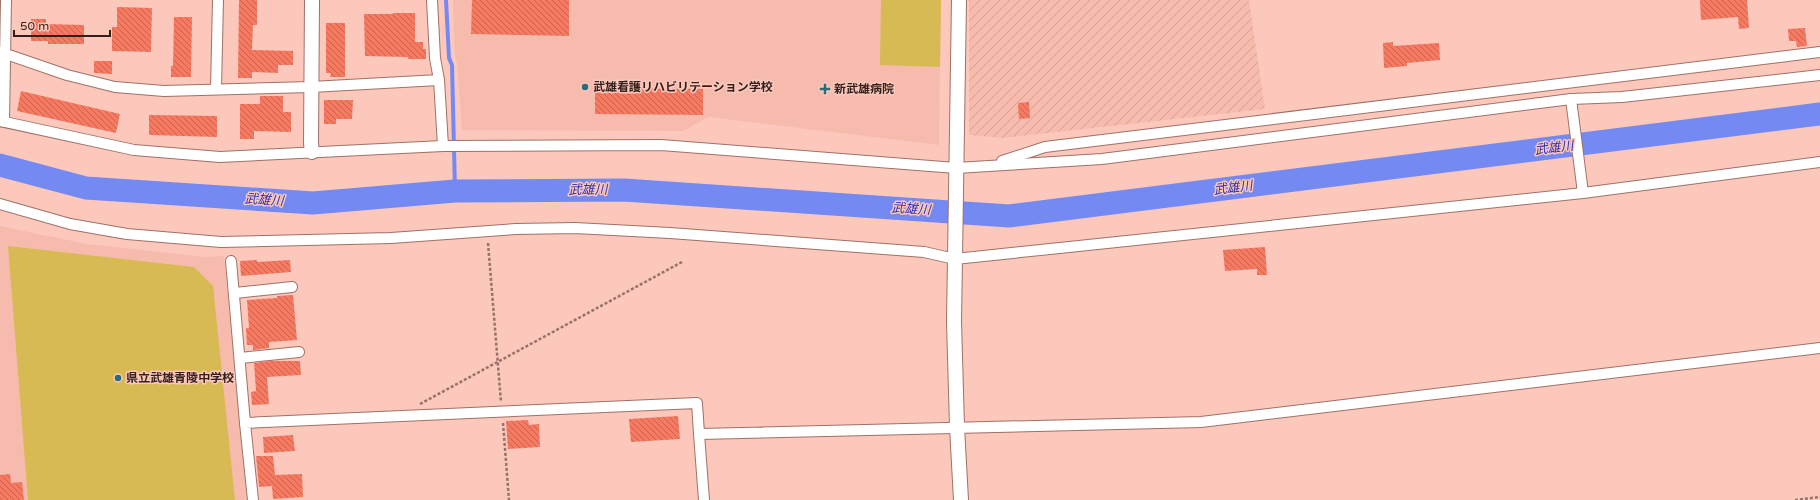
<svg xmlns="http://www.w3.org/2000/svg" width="1820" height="500" viewBox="0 0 1820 500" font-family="'Varela Round','Noto Sans JP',sans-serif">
<defs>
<pattern id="industrial-furrows" width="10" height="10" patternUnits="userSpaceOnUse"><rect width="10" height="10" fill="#f7bbad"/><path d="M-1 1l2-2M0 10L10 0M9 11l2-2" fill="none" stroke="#d4a094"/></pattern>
<pattern id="building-back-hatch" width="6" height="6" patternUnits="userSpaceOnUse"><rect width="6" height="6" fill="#f67a61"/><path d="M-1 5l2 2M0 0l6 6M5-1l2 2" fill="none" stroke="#c8634f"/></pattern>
</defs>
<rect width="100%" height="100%" fill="#fdc8bc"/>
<g fill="#f7bbad">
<path d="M453,0h488l-2,145 -230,-28 -26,14 -221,-1 -5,-67 -2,-7z"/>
<path d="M0,226l87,18 119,13 18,-1 23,244h-247z"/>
</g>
<path fill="url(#industrial-furrows)" d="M969,0h280l16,109 -262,29 -34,-3z"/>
<g fill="#d8ba55">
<path d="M881,0h60l-1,67 -60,-2z"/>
<path d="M8,246l186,21 19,19 22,214h-207z"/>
</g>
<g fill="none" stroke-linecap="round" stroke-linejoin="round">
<path stroke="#7489f2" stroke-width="4" d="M446,0l3,58 3,7 3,126"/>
<path stroke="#7489f2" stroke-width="23" d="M0,165l86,23 227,15 142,-12 169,-1 385,26 811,-102"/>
</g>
<g fill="url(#building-back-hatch)">
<path d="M239,0h18v25h-4l-1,25 41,1v14h-15v8l-26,-1v6h-14z"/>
<path d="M472,0h97v36l-98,-2z"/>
<path d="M1700,0h47l2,28 -10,1 -1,-12 -37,3z"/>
<path d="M117,7l35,1 -1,44 -39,-1v-24h5z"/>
<path d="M393,13h22v29h8v7h3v10h-18v-2l-43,-1 -1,-42h29z"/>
<path d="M174,17h18l-1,60h-20v-11h2z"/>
<path d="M31,19h15v5l38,1v19h-36v-3h-17z"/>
<path d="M326,23h19v54h-15l1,-4h-5z"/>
<path d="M1805,28l2,18 -10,1 -1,-6h-7l-1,-12z"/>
<path d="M1393,42v4l46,-3 1,17 -33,3v3l-23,2 -1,-25z"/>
<path d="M94,61h18v13l-18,-1z"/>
<path d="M595,88l108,1v26l-108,-1z"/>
<path d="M21,91l99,23 -4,19 -99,-22z"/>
<path d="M260,96h23v16h8v20l-37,-1v8h-14v-35h20z"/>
<path d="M324,100h29l-1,19h-16v5h-12z"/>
<path d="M1029,102l1,16 -11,1 -1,-16z"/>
<path d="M149,115l68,1v21l-68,-2z"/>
<path d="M1265,247l2,28h-10v-6l-32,2 -2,-21z"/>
<path d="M257,260v2l33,-2 1,12 -50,4 -1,-15z"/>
<path d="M293,295l4,45 -28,2v6l-16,2v-5h-6l-1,-17h3l-2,-28 30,-2v-2z"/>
<path d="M270,361h30l1,14 -34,2 2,27 -17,1 -1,-13 5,-1 -2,-28z"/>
<path d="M678,416l2,23 -49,3 -2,-23z"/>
<path d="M528,420l1,5 10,-1 1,23 -32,2 -2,-28z"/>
<path d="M293,435l2,16 -31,2 -1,-16z"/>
<path d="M256,456h17l2,19 27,-1 1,23 -30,2 -1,-13 -13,1z"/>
<path d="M10,474l1,9 11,-1 2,18h-24v-25z"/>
</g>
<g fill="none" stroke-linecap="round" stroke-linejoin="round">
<g stroke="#a07066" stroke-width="12">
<g id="street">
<path d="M0,52l67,23 48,12 49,4 147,-4 128,-7 -4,-22 -3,-58"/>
<path d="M439,80l4,66"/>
<path d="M216,89l2,-89"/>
<path d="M1571,99l12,94"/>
<path d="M0,121l134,29 86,7 223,-11 218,-1 295,23 146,-9 469,-60 51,-2 198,-22"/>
<path d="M4,122l2,-122"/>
<path d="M1002,161l43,-14 775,-95"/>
<path d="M0,204l70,20 57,10 94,8 170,-4 125,-9 59,-1 95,5 254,19 31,7 628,-66 237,-31"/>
<path d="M231,261l14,162"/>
<path d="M235,293l57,-6"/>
<path d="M240,358l59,-6"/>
<path d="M699,434l5,66"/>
<path d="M253,500l-8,-77 452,-20 2,31 502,-12 619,-74"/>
</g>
</g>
<g stroke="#a07066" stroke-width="16">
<g id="secondary">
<path d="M959,0l-5,321 3,106 4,73"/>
<path d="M312,152l-1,-9 1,-143"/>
</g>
</g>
<g stroke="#95726a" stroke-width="2.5" stroke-dasharray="3 2" stroke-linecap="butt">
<path d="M488,243l13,159"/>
<path d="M420,404l262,-142"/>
<path d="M503,423l6,77"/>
<path d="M1795,500l25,-3"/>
</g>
<use href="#street" stroke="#fff" stroke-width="10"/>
<use href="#secondary" stroke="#fff" stroke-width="14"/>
</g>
<g fill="#276d7b" stroke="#fdc8bc" stroke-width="1.5">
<circle cx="585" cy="87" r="4"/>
<path d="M823 83h4v4h4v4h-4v4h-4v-4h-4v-4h4z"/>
<circle cx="118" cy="378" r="4"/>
</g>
<g text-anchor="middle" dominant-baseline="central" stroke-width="3" stroke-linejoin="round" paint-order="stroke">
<g font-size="12" font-weight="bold" fill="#321f1b" stroke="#fdc8bc" text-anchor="start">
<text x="593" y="87">武雄看護リハビリテーション学校</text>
<text x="834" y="89">新武雄病院</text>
<text x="126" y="378">県立武雄青陵中学校</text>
</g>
<g font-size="13" font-style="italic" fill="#2e31aa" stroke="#fdc8bc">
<text transform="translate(1554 148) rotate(-7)">武雄川</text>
<text transform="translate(1233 188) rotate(-7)">武雄川</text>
<text transform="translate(588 190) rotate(-1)">武雄川</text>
<text transform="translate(264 200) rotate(4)">武雄川</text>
<text transform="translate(911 209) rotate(4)">武雄川</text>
</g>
</g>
<path d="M14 30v6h96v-6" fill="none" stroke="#321f1b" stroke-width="2"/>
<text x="20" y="30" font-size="12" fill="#321f1b" stroke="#fdc8bc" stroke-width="3" paint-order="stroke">50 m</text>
</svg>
